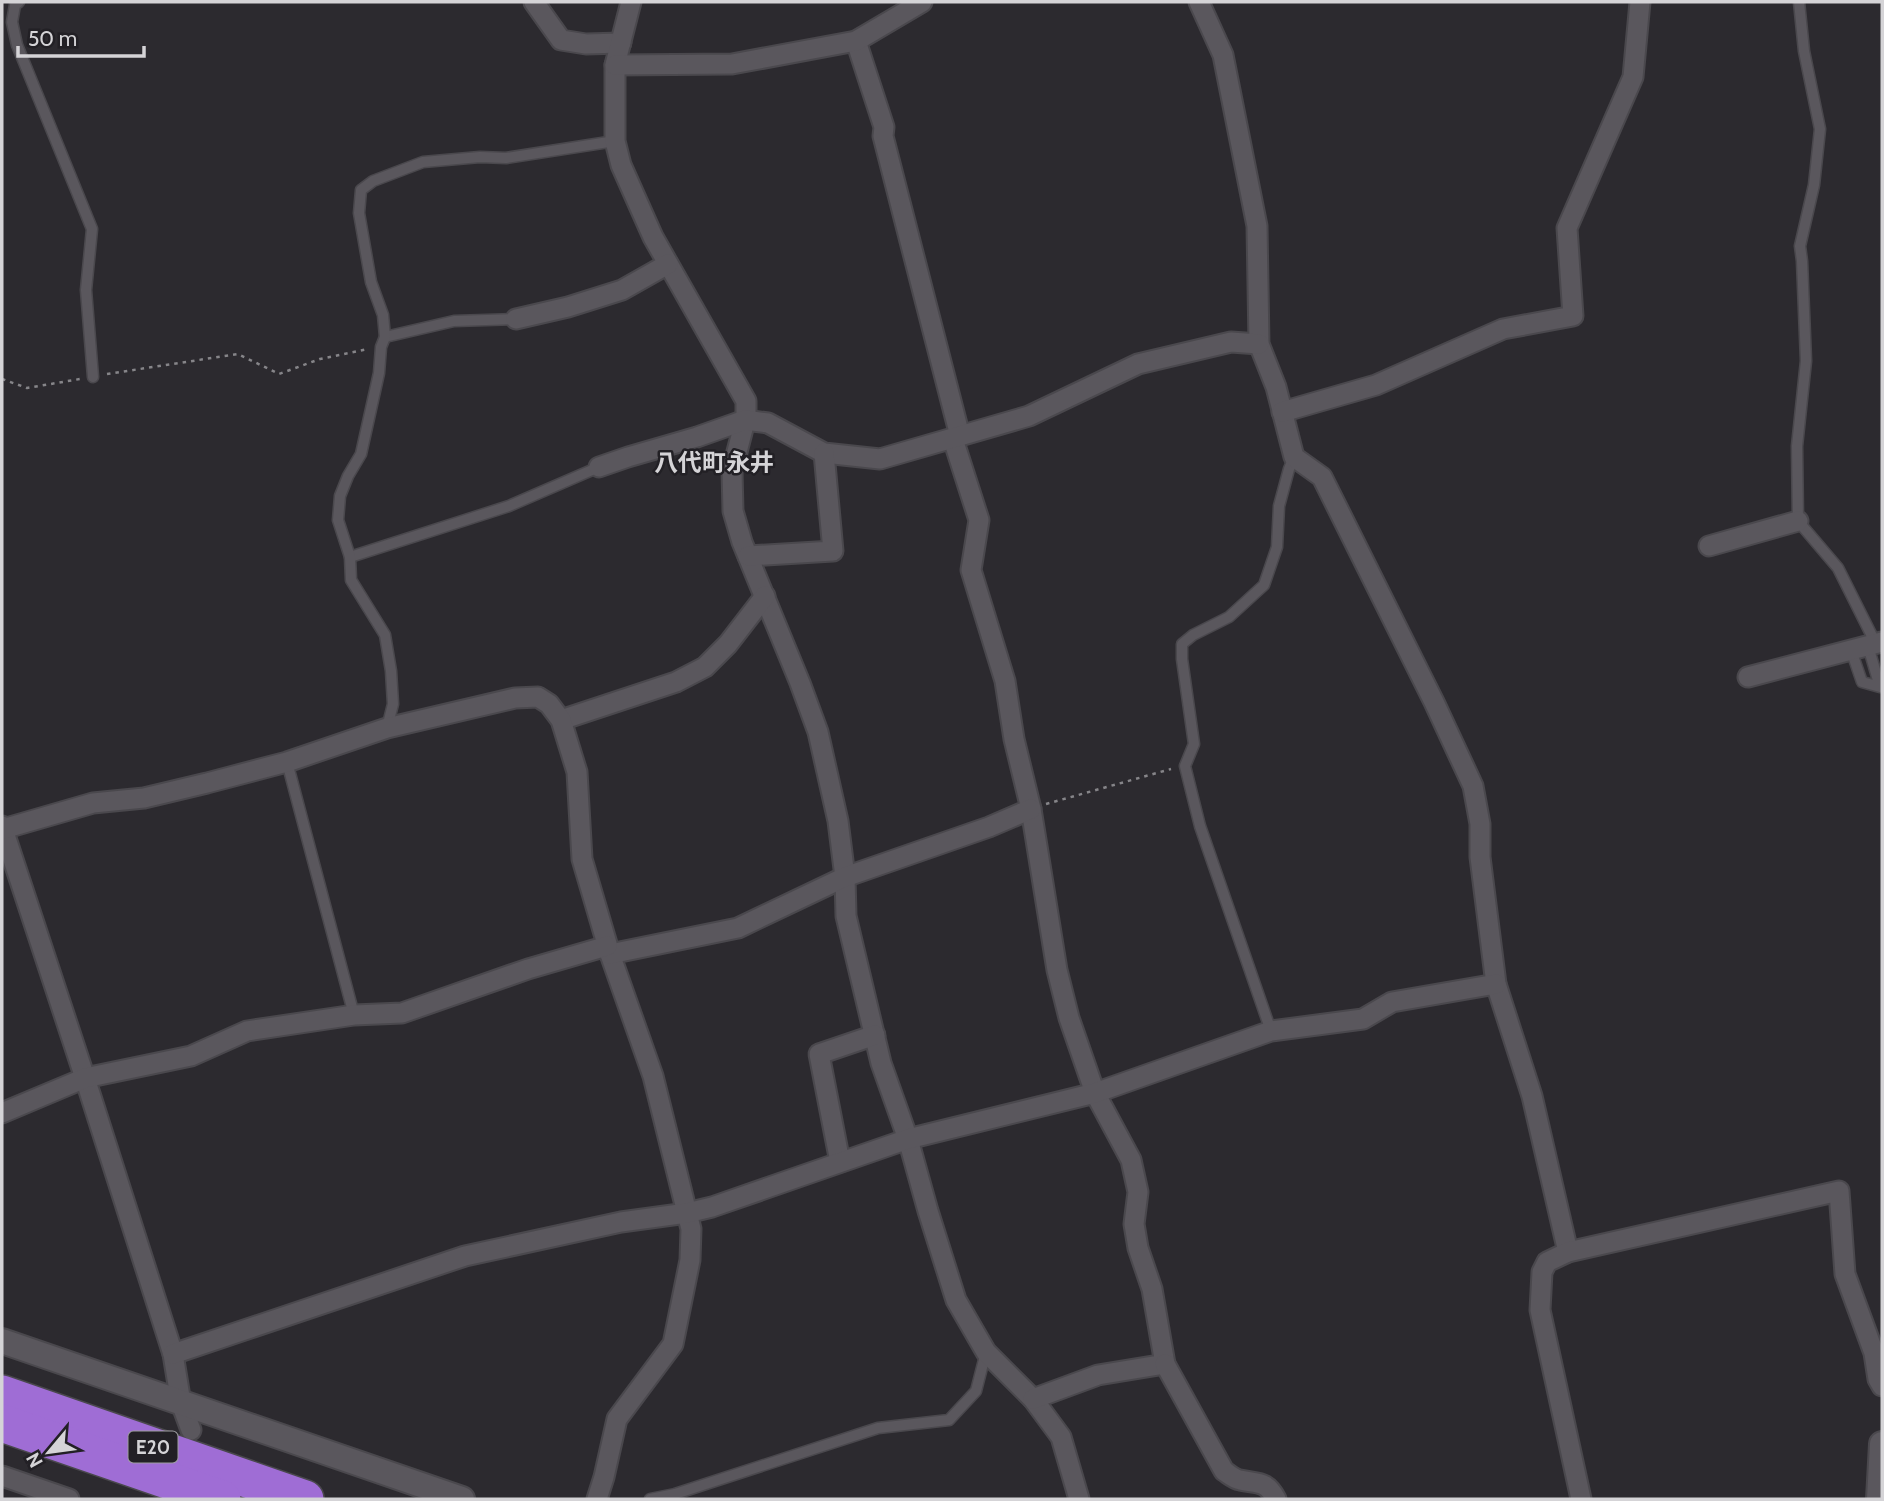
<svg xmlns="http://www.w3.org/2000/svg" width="1884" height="1501" viewBox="0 0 1884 1501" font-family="Cabin,'Noto Sans JP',sans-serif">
<rect width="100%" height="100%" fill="#2c2a2f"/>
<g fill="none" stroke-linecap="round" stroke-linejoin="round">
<g stroke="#4a484d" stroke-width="13">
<g id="service">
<path d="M19,2l-4,3 -3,17 5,23 75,184 -6,61 7,87"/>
<path d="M1799,2l5,49 16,78 -6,56 -14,61 2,15 4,100 -9,85 1,75 40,47 38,76"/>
<path d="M385,337l69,-16 62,-2"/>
<path d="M350,557l159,-51 90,-39"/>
<path d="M1851,650l11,32 18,5 -12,-41"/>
<path d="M387,728l6,-24 -2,-33 -6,-36 -34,-55 -1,-23 -12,-37 2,-24 8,-20 13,-22 18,-81 2,-26 4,-10 -2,-22 -12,-33 -12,-69 2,-23 12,-9 50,-19 57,-5 26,1 109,-17"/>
<path d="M287,762l67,253"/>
<path d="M1271,1031l-71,-205 -15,-60 9,-22 -12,-85v-15l11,-9 36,-18 35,-32 13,-38 2,-41 10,-37 5,-12"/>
<path d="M650,1499l25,-5 203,-66 71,-8 27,-29 10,-39"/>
</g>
</g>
<g stroke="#4a484d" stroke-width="23">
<g id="minor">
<path d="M534,2l27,38 25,4 35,-1"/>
<path d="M631,2l-16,63v76l6,24 32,72 93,164v16l-14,54 1,40 9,31 58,141 18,49 20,89 7,56 1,39 35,147 27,76 20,72 28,89 30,52 47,47 28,38 18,62"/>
<path d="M1199,2l24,53 34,171 2,118 17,43 18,70 28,20 112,225 39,84 7,38v33l16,127 36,112 36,156"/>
<path d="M856,41l28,86 -1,9 77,300"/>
<path d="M615,65l117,-1 124,-23 66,-39"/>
<path d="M516,319l52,-12 54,-17 46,-26"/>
<path d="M1282,412l94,-27 127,-56 70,-13 -6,-88 66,-151 7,-75"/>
<path d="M953,439l26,81 -8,50 34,111 9,58 17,70 26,161 12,48 26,75 36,67 7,32 -4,32 4,24 14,41 13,75 -67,11 -65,24"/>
<path d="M599,467l29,-10 69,-20 48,-17 23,3 56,30 56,6 149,-43 109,-52 93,-22 28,2"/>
<path d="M1709,546l89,-25"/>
<path d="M748,556l85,-5 -9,-98"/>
<path d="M1748,677l134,-35"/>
<path d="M561,720l115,-38 29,-15 23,-23 37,-48"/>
<path d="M2,826l83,252 88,276 8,49 10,27"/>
<path d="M3,829l90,-26 51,-5 63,-15 80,-21 100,-34 128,-30 23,-1 11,7 12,16 16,52 5,87 28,95 43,122 38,153 -1,31 -17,84 -56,75 -13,58 -7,22"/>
<path d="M610,954l128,-26 107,-51 144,-50 42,-18"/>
<path d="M2,1113l83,-35 106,-22 56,-25 107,-16 48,-2 126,-44 79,-23"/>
<path d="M840,1162l-21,-108 56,-19"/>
<path d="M173,1354l292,-98 156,-34 66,-9 25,-6 196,-68 187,-46 176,-62 92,-12 29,-17 104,-18"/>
<path d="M1165,1364l59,107c6,4 10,8 16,9 18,4 26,0 36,19"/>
<path d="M2,1476l67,23"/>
<path d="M1581,1499l-41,-189 2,-38 5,-10 21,-10 271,-61 6,83 29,79 4,26 4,7"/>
</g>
</g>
<g stroke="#4a484d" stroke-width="28">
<g id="tertiary">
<path d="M2,1341l460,158"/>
<path d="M1879,1499l3,-55"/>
</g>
</g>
<g stroke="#4a484d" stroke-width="40">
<g id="motorway">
<path d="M2,1394l303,105"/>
<path d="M2,1423l220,76"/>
</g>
</g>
<g stroke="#868589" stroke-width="2.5" stroke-dasharray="3.5 5" stroke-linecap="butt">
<path d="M107,374l131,-20 41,20 41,-15 48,-10"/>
<path d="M2,379l25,9 53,-9"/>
<path d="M1046,804l125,-35"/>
</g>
<use href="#service" stroke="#5a575d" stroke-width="10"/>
<use href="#minor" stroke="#5a575d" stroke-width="19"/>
<use href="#tertiary" stroke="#5a575d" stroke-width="24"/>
<use href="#motorway" stroke="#9f6dd5" stroke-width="37"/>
</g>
<g text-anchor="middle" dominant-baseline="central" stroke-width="5" stroke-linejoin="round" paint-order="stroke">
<rect fill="#222025" stroke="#9f9ea2" stroke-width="2" x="128.5" y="1431.5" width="49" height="31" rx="5"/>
<g font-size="19" font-weight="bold" fill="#d5d4d7">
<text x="153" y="1447">E20</text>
</g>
<g font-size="24" font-weight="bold" fill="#d5d4d7" stroke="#222025">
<text x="714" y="462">八代町永井</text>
</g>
</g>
<rect width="1884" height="1501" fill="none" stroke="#d5d4d7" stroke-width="7"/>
<g transform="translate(49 1452) rotate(241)" stroke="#222025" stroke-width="5" paint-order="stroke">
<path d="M0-5L12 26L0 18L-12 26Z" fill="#d5d4d7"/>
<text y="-10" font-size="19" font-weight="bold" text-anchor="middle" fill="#d5d4d7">N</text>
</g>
<path d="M18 46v10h126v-10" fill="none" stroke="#d5d4d7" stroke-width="3.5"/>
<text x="28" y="46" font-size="21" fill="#d5d4d7" stroke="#222025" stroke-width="5" paint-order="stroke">50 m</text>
</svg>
